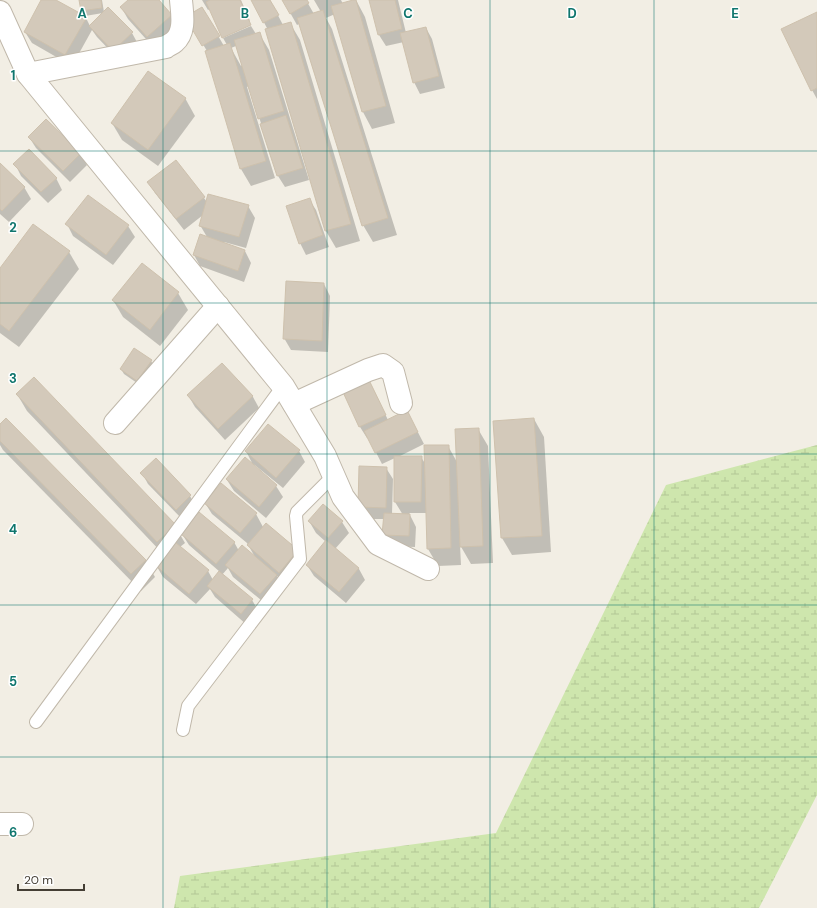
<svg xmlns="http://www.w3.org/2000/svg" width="817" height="908" viewBox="0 0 817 908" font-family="'DM Sans',sans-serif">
<defs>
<pattern id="wetland-marsh" width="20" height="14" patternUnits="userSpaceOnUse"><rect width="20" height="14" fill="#cee6ad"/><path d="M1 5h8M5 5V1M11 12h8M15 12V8" fill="none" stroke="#b2c695"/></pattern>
</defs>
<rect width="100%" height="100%" fill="#f2eee4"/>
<path fill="url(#wetland-marsh)" d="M817,445v350l-58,113h-585l6,-32 316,-43 170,-348z"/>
<g fill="#0003" fill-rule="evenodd">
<path d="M43,0h11l32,18 4,8 13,-13 -18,3 -3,-5 -2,-11h22l2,12 28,21 6,11 -17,18 -24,-25 -5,-7 -20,36 -40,-23 -7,-11z"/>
<path d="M129,0h29l13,16 7,11 -24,21 -26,-29 -7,-12z"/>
<path d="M202,0h39l9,21 -40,-12 -2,1z"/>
<path d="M252,0h18l13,25 7,-2 10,17 60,201 -24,7 -10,-17 -59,-201h1z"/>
<path d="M283,0h23l8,14 7,-2 -7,-12h27l2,4 13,-4 9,17 30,106 -23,6 -9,-17 -28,-98 -9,4 6,11 65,206 -24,7 -10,-17 -64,-201 -2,1z"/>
<path d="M370,0h28l8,33 20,-5 6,11 13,49 -25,6 -6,-12 -10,-40 -18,4 -7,-11z"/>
<path d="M202,8l22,38 3,-1 -4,-7 28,-12 5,8 3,-1 10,17 40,130 -24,7 -7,-11 -29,-90 -2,1 28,91 -24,8 -10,-17 -34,-118 -20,-33zM236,46l6,19 -1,1 -10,-18z"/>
<path d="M817,13v86l-5,-9z"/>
<path d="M185,98l10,18 -37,50 -36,-26 -10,-17z"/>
<path d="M29,137l51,17 7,11 -17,17 -34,-34z"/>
<path d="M15,164l41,14 6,12 -14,13 -27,-27z"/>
<path d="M0,165l24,22 7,12 -22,23 -9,-8z"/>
<path d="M148,182l56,16 3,4 41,4 7,12 -9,30 -22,-6 -1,1 22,8 6,12 -7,19 -44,-16 -6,-11 13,-18 -7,-12 3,-10 -19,15 -29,-37z"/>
<path d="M309,199l7,11 13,37 -23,8 -6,-12z"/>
<path d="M67,224l61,2 7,11 -22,28 -40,-29z"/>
<path d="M69,252l10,17 -60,78 -19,-14v-63z"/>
<path d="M142,264l36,29 10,17 -28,36 -37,-29 -10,-17z"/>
<path d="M324,284l6,12 -2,56 -37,-2 -7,-12z"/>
<path d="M151,361l3,5 -14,19 -16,-11 -3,-5z"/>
<path d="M222,364l31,33 6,11 -34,32 -30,-33 -7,-12z"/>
<path d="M368,379l20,41 19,-9 17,33 -26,13h23l5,8 22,-19 9,16 21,-33 10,17 5,117 -22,1 -11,-19 1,20 -23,1 -10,-17 -1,-36h-18l7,14 -1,20 -25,-1 -7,-11 1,-16h-18l-7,-12 27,-39 7,11 -1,35 11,1 -8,-13v-44l-13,6 -14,-27 -1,1 -7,-11 -17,-36z"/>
<path d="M17,394l158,132 10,17 -5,4 28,24 5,9 7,-8 -31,-27 -7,-11 52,8 5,9 16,6 -8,-14 -35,-29 -7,-11 51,11 7,13 35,24 -12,32 -9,-7 6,11 -16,18 -34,-28 -5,-9 -6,7 30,25 7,12 -12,13 -32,-28 -5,-8 -14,15 -33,-27 -7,-12 8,-10 -137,-144z"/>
<path d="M534,419l10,18 7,115 -39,3 -10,-17z"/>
<path d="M0,426l145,134 10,17 -14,14 -138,-141 -3,-5z"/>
<path d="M246,451h53l6,11 -22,26 -31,-25z"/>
<path d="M142,473l48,23 6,11 -13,13 -35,-36z"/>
<path d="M227,480l49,6 7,11 -17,21 -32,-27z"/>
<path d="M309,521l33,1 7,11 -14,16 24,20 6,11 -19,23 -32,-27 -7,-11 19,-23 -10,-9z"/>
</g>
<g fill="#d3c9ba" stroke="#cec1ad">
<path d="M41,0h15l31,17 -22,38 -41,-23z"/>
<path d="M79,0h22l1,8 -21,3z"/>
<path d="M128,0h31l13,15 -25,22 -27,-30z"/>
<path d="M210,0h30l11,25 -29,13 -16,-36z"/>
<path d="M251,0h19l9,15 -16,8z"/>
<path d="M282,0h25l2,3 -19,11z"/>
<path d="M353,0h3l30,106 -24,6 -31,-106z"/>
<path d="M369,0h26l7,29 -24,6z"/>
<path d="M108,7l25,25 -20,19 -24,-25z"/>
<path d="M202,7l18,29 -18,10 -17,-29z"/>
<path d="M323,10l65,208 -26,8 -65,-208z"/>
<path d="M817,12v76l-6,3 -30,-62z"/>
<path d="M291,22l60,202 -26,7 -60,-202z"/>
<path d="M426,27l13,49 -26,7 -13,-50z"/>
<path d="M260,32l24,79 -26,8 -24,-79z"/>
<path d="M230,43l36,118 -26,8 -35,-118z"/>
<path d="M148,71l38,27 -38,52 -37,-27z"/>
<path d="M286,115l17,53 -26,8 -17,-52z"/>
<path d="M46,119l35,34 -18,18 -35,-34z"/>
<path d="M29,149l28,29 -16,14 -28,-28z"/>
<path d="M176,160l29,37 -29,22 -29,-37z"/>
<path d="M0,163l25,24 -23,24 -2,-2z"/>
<path d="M208,194l41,11 -10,32 -40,-11z"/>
<path d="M88,195l41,30 -23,30 -41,-31z"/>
<path d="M310,198l13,37 -24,9 -13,-38z"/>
<path d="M33,224l37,27 -61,80 -9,-7v-56z"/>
<path d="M200,234l45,16 -7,21 -45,-16z"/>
<path d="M142,263l37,29 -29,38 -38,-30z"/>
<path d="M286,281l38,2 -2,58 -39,-2z"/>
<path d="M134,348l18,12 -15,21 -17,-12z"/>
<path d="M222,363l31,33 -35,33 -31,-34z"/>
<path d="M34,377l142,148 -19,17 -141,-148z"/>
<path d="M368,378l18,37 -27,12 -17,-37z"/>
<path d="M407,410l11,22 -43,21 -11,-22z"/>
<path d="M6,418l140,142 -15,14 -131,-133v-17z"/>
<path d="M534,418l8,118 -41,2 -8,-117z"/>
<path d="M268,424l32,26 -24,28 -31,-27z"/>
<path d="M479,428l4,118 -23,1 -5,-118z"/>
<path d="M424,445h25l2,103 -24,1z"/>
<path d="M394,456h28l-1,46h-27z"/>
<path d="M245,457l32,28 -18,22 -33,-28z"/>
<path d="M156,458l35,37 -15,15 -36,-37z"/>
<path d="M359,466l28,1 -1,41 -28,-1z"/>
<path d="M221,483l36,30 -17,20 -36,-30z"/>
<path d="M323,504l20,17 -15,17 -20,-17z"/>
<path d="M199,512l36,30 -19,22 -35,-30z"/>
<path d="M384,513l26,1 -1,22 -27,-1z"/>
<path d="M266,523l32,27 -19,23 -32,-28z"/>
<path d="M326,540l33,28 -20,24 -33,-27z"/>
<path d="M175,542l34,28 -20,24 -34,-29z"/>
<path d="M242,545l35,30 -17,19 -35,-29z"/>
<path d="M219,571l34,28 -12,15 -34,-28z"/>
</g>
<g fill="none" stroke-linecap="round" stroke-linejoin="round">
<g stroke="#c0b8aa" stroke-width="14">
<g id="service">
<path d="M36,722l247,-336"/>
<path d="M183,730l5,-24 112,-147 -4,-43 1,-4 37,-37"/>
</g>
</g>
<g stroke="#c0b8aa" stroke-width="24">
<g id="minor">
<path d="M0,12l28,62 255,312 42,70 18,41 35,47 50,25"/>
<path d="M28,74l138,-27c2,-2 6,-3 8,-5 12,-10 8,-29 7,-42"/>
<path d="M294,404l74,-34 15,-5 10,7 8,31"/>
<path d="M115,423l103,-117"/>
<path d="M0,824h22"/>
</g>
</g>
<use href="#service" stroke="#fff" stroke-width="12"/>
<use href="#minor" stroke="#fff" stroke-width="22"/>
</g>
<path fill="none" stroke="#0f766e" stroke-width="1" stroke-opacity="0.55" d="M163,0v908M327,0v908M490,0v908M654,0v908M0,151h817M0,303h817M0,454h817M0,605h817M0,757h817"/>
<g font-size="13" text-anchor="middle" font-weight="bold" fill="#0f766e" stroke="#fff" stroke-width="3" stroke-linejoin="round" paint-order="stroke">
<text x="82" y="18">A</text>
<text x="245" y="18">B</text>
<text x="408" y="18">C</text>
<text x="572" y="18">D</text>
<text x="735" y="18">E</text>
<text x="13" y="80">1</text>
<text x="13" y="232">2</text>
<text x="13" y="383">3</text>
<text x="13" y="534">4</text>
<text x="13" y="686">5</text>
<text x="13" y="837">6</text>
</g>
<path d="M18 884v6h66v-6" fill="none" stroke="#443e34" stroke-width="2"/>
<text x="24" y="884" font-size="12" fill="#443e34" stroke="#ffffff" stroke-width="3" paint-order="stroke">20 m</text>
</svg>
